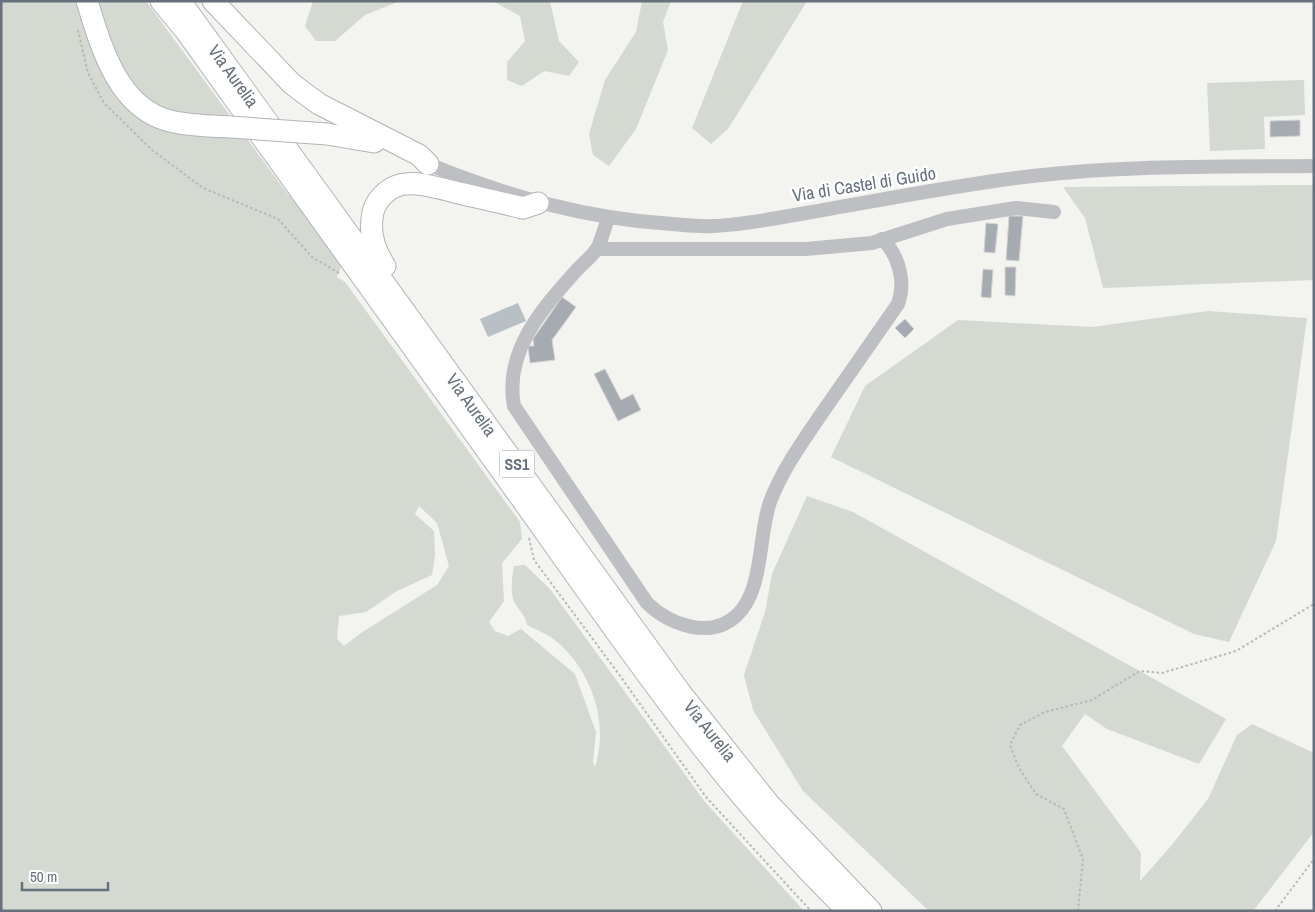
<svg xmlns="http://www.w3.org/2000/svg" width="1315" height="912" viewBox="0 0 1315 912" font-family="'Archivo Narrow',sans-serif">
<rect width="100%" height="100%" fill="#f3f3f0"/>
<g fill="#d4d9d1" fill-rule="evenodd">
<path d="M1,1h145l140,191 18,19 38,53 -5,13 8,5 175,240 2,17 -20,24 2,38 -15,21 6,9 13,5 13,-7 54,45 21,58 -3,30 2,5c15,-46 -5,-101 -43,-129 -7,-5 -17,-9 -25,-13 -2,-10 -6,-12 -11,-20 -7,-11 -4,-27 -2,-39l11,-1 25,24 155,213 99,109h-803zM419,506l18,17 12,43 -12,19 -76,48 -17,13 -7,-7 2,-23 27,-4 31,-21 35,-16 3,-20 -1,-24 -19,-17z"/>
<path d="M313,1h87l-35,14 -30,26h-19l-11,-15z"/>
<path d="M493,1h57l9,40 20,21 -10,14 -25,-5 -22,15 -15,-6v-18l18,-21 -5,-25z"/>
<path d="M642,1h29l-8,21 5,28 -32,79 -27,37 -16,-11 -4,-21 16,-54 31,-48z"/>
<path d="M743,1h64l-79,128 -17,15 -19,-16z"/>
<path d="M1304,80l1,35 -41,2 1,32 -55,2 -3,-68z"/>
<path d="M1314,185v95l-211,8 -18,-70 -22,-31z"/>
<path d="M1208,311l99,7 -31,223 -47,101 -35,-8 -363,-177 34,-71 93,-66 134,7z"/>
<path d="M807,496l46,16 373,207 -27,45 -92,-35 -22,-15 -23,32 79,107 -1,28 31,-35 37,-47 29,-64 15,-11 62,29v79l-61,79h-324l-126,-120 -50,-81 -9,-35 21,-63 7,-38z"/>
</g>
<path fill="#b8c0c5" d="M518,303l8,18 -38,16 -8,-18z"/>
<g fill="#a6abb1" stroke="#d4d4d2">
<path d="M1300,120v16l-30,1v-16z"/>
<path d="M1009,216h14l-4,45 -13,-1z"/>
<path d="M986,223l12,1 -3,29 -11,-1z"/>
<path d="M1005,267h11l-1,29 -10,-1z"/>
<path d="M983,269l10,1 -2,28 -10,-1z"/>
<path d="M562,297l14,10 -24,33 3,20 -25,3 -2,-17h6l-1,-7z"/>
<path d="M905,319l9,10 -9,9 -10,-10z"/>
<path d="M605,369l16,31 12,-6 8,16 -23,11 -24,-47z"/>
</g>
<g fill="none" stroke-linecap="round" stroke-linejoin="round">
<g stroke="#b2b4b7" stroke-width="23">
<g id="highway">
<path d="M87,1c14,46 31,107 83,120 20,5 41,5 61,6"/>
<path d="M161,1l24,29c112,157 225,312 336,468 102,143 200,290 327,413"/>
<path id="s1" d="M180,1l500,691 89,112 102,107"/>
<path d="M213,1l79,83 27,20 100,51 9,9"/>
<path d="M327,134l47,8"/>
<path d="M385,266c-11,-16 -16,-35 -12,-54 4,-15 18,-27 33,-28 15,-2 31,4 45,7 24,6 48,11 72,17l15,-5"/>
</g>
</g>
<g stroke="#b6b8ba" stroke-width="2" stroke-dasharray="2.5 2.5" stroke-linecap="butt">
<path d="M78,30l10,43 16,30 48,47 51,38 75,31 34,38 27,16"/>
<path d="M529,538l5,22 84,113 88,124 105,114"/>
<path d="M1078,911l5,-52 -19,-50 -28,-15 -17,-26 -9,-23 10,-20 25,-13 47,-12 48,-29 22,2 74,-22 78,-47"/>
<path d="M1275,911l39,-52"/>
</g>
<g stroke="#bdbfc3" stroke-width="14">
<path d="M428,164c79,32 158,55 244,60 13,1 27,3 41,2 31,-1 63,-8 93,-13 70,-12 140,-26 210,-35 99,-13 198,-11 298,-12"/>
<path d="M608,218c-3,9 -6,20 -10,29 -5,9 -16,17 -23,25 -34,38 -71,80 -61,134l133,197c22,21 62,37 89,13 28,-25 22,-80 34,-114 12,-32 33,-61 52,-89 25,-36 51,-73 76,-109 8,-22 1,-49 -16,-65"/>
<path d="M597,249h209l66,-6 75,-24 69,-11 38,4"/>
</g>
<use href="#highway" stroke="#fff" stroke-width="21"/>
<g stroke="#b2b4b7" stroke-width="23" stroke-linecap="butt">
<path id="highway-bridge" d="M231,127l96,7"/>
</g>
<use href="#highway-bridge" stroke="#fff" stroke-width="21"/>
</g>
<g text-anchor="middle" dominant-baseline="central" stroke-width="5" stroke-linejoin="round" paint-order="stroke">
<rect fill="#fff" stroke="#949ca4" stroke-width="1" x="499.5" y="450.5" width="35" height="27" rx="4"/>
<g font-size="16" font-weight="bold" fill="#66717d">
<text x="517" y="464">SS1</text>
</g>
<g font-size="18" fill="#66717d" stroke="#fff">
<text stroke="none"><textPath href="#s1" startOffset="92">Via Aurelia</textPath></text>
<text transform="translate(864 184) rotate(-9)">Via di Castel di Guido</text>
<text stroke="none"><textPath href="#s1" startOffset="498">Via Aurelia</textPath></text>
<text stroke="none"><textPath href="#s1" startOffset="902">Via Aurelia</textPath></text>
</g>
</g>
<rect width="1315" height="912" fill="none" stroke="#66717d" stroke-width="5"/>
<path d="M22 882v8h86v-8" fill="none" stroke="#66717d" stroke-width="2.5"/>
<text x="30" y="882" font-size="15" fill="#66717d" stroke="#ffffff" stroke-width="4" paint-order="stroke">50 m</text>
</svg>
